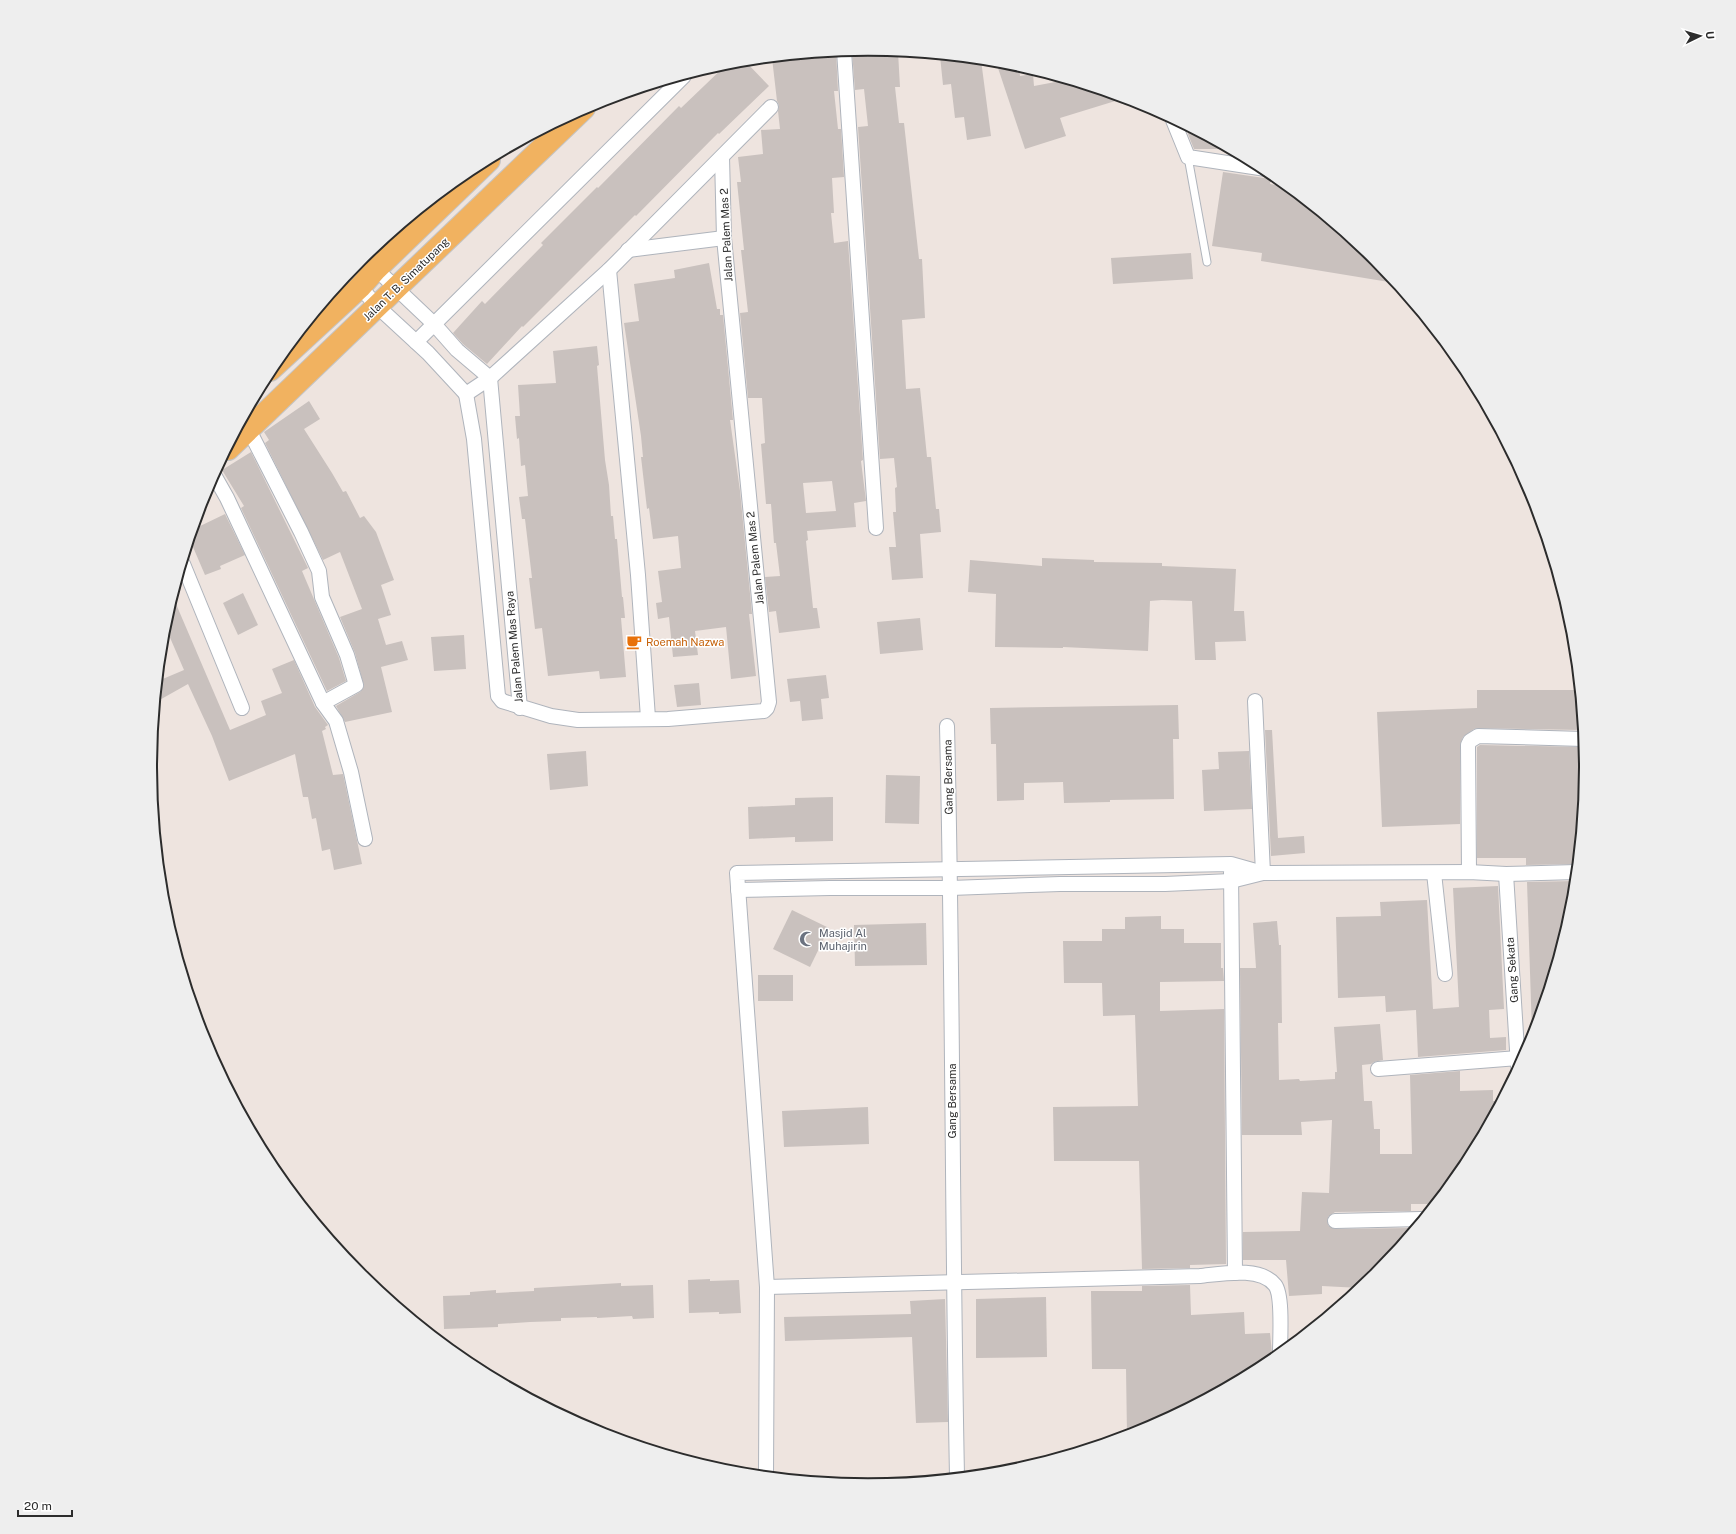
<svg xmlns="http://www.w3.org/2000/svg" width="1736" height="1534" viewBox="0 0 1736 1534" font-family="'Public Sans',sans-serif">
<rect width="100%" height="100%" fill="#eee4df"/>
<g fill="#c9c1be" fill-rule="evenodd">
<path d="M868,49l30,3 2,35h-5l4,36h5l15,136h3l3,59 -23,2 4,69 14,-1 7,69h4l5,52h3l2,23 -21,2 3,44 -31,2 -3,-33h7l-3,-35h3l-1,-24 2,-1 -3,-29 -14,1 -22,-332 10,-1 -4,-37 -9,1 -3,-39z"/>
<path d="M836,52l2,39h-4l4,38h3l3,48 -12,1 2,35h-3l3,30 14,-2 15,219 -2,1 5,40 -12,2 2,24 -49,4 1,9 -2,1 7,67h4l3,20 -41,5 -3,-22 -7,1 -4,-35 15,-1 -4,-33h-2l-3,-39h-5l-5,-60 4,-1 -3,-45h-14l-8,-85 8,-1 -7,-62h3l-7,-68h4l-3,-25 25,-3 -2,-24 19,-1 -2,-18 1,-6 -2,-4 -5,-43zM832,481l4,30 -30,2 -3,-30z"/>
<path d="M940,56l41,4 10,76 -24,4 -3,-23 -9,1 -4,-34 -8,1z"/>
<path d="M745,61l24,25 -50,48 -1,-1 -82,83 -1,-1 -112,112 -1,-1 -35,38 -24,-20 -10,-11 29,-32 3,3 58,-59 -2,-2 56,-56 1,1 81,-82 2,2 47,-45z"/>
<path d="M996,62l23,4 1,10 13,-2 1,12 32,-6 59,18 -65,20 6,18 -41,13z"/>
<path d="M1188,128l40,21h-34l-6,-15z"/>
<path d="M1223,172l48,7 -1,5 18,3 88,72 19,24 -134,-22 1,-8 -50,-7z"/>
<path d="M1191,253l2,26 -80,5 -2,-26z"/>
<path d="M709,263l8,46h3v6h3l10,105h-3l10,71 12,123h-3l7,62 -25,3 -5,-52 -31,4 3,24 -25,2 -4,-40 -11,2 -2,-16 6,-1 -4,-31 23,-3 -3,-32 -25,3 -4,-31 -2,1 -6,-52h2l-2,-21 -17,-113 15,-2 -5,-37 41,-6 -1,-8z"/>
<path d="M597,346l2,19 -2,1 8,94 4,25 2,31h2l2,23h2l5,58h1l2,21h-4l5,59 -26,2 -1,-8 -51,5 -6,-48 -7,1 -6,-51h3l-7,-59h-3l-3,-22 9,-1 -3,-31 -4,1 -2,-28 -2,1 -2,-23h5l-2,-31 38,-2 -3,-32z"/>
<path d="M309,401l11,18 -16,10 28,44 11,19 3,-1 14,27 4,-2 12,16 18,48 -13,5 10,30 -13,4 8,26 16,-4 6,19 -27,7 11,45 -47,10 -9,-16 24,-14 4,-6 -9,-33 -15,-36 22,-8 -22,-57 -17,8 -58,-117 4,-3 -5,-8z"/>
<path d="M251,452l57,116 -6,3 37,87 7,23 -19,10 -86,-183 3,-2 -22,-36z"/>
<path d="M225,514l20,41 -25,11 1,3 -16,6 -15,-35 4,-11z"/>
<path d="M1042,558l52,2v2l68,1v3l74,3 -2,42h10l2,30 -31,1 1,18h-21l-3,-59 -30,-1 -12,1 -2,50 -85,-4v1l-68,-1 1,-53 -28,-2 2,-32 72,6z"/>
<path d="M243,593l15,32 -20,10 -15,-32z"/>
<path d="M173,597l57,133 36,-15 -5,-14 21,-8 -10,-24 22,-9 21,47 13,18 -3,2 1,2 -4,2 11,44 10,-1 19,90 -28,6 -4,-21 -8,2 -6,-33 -4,1 -4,-22h-5l-8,-43 -66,27 -17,-45 -24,-52 -32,18 2,-21 26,-11 -19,-44z"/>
<path d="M920,618l3,32 -43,4 -3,-32z"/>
<path d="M464,635l2,34 -32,2 -3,-34z"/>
<path d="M826,675l3,23 -8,1 2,20 -21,2 -2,-20 -10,1 -3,-23z"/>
<path d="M699,683l2,22 -24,2 -3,-22z"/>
<path d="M1477,690h101l4,40 -104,-2 -4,1 -11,8 -3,8v79l-78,3 -5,-115 100,-4z"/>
<path d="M1178,705l1,34h-6l1,60 -64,1v2l-46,1 -1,-21 -39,1v17l-27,1 -1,-57h-5l-1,-36z"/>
<path d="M1265,730h7l6,108 26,-2 1,17 -34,3z"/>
<path d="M1480,745l104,2 2,20 -10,97 -50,1v-7h-49v-111z"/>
<path d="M586,751l2,35 -38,4 -3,-36z"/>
<path d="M1249,751l3,58 -48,2 -2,-41 17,-1 -1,-17z"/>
<path d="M886,775l34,1 -1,48 -34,-1z"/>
<path d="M833,797v44l-38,1v-5l-46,2 -1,-32 47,-2v-7z"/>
<path d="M1575,881l-3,26 -38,125h-2l-5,-150z"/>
<path d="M1498,886l6,123 -15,1 1,28 16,-1v13l-88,7 -2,-47 -30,2 -1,-16 -47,2 -2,-81 45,-1 -1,-14 47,-2 6,109 26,-2 -6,-119z"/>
<path d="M792,910l37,18 -19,39 -37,-18z"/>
<path d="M1161,916v13h23v14h37v25h2l1,13 -64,1v29l64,-2 2,255 -36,1v3l-48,1 -3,-108h-85l-1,-54 85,-1 -3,-91 -32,1 -1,-33h-38l-1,-42h39v-12h23v-12z"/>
<path d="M1277,921l2,24h2l1,78h-4l1,57 20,-1 1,2 35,-2v-7h2l-3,-45 46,-3 3,36 -9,2 -3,2 -9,1 2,36h8l2,28h6v25h32l-2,-79 50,-4v20l33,-1v11h7l-35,65 -31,38h-23v7l-76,1 -7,5v8l7,4 76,-1v4l-35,43 -16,13 -38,-2v8l-33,2 -3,-36h-43v-28l57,-1 2,-39 27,1 3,-73 -31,2 1,13h-60l-2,-167h16l-3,-45z"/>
<path d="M926,923l1,42 -72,1 -1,-41z"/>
<rect x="758" y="975" width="35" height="26"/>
<path d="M868,1107l1,37 -85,3 -2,-36z"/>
<path d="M710,1279v2l29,-1 2,33 -22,1v-2l-30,1 -1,-33z"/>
<path d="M621,1283v3l32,-1 1,33 -21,1 -1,-3 -35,2v-1l-36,1v3l-31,1 -32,2v3l-54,2 -1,-33 27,-1v-3l26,-2v3l38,-2v-3z"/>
<path d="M1190,1285l1,30 53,-3 1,22 25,-1 2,20 2,5 -7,6 -124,66 -16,5 -1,-66h-34l-1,-78h51v-5z"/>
<path d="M1046,1297l1,60 -71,1v-59z"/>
<path d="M945,1299l3,123 -32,1 -4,-86 -127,4 -1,-24 127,-3 -1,-13z"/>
</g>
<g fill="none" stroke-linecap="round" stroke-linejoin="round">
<g stroke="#afb4bc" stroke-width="9">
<path id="lane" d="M1188,157l19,105"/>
</g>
<g stroke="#afb4bc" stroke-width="16">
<g id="street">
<path d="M844,51l32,477"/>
<path d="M1173,120l15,37 78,12"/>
<path d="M628,250l96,-12"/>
<path d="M376,269l58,55 23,26 33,28"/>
<path d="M609,270l29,305 10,143"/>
<path d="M360,287l17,19 51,47 38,41"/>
<path d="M416,342l268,-266"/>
<path d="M490,378l30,330"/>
<path d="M466,394l8,45 24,257 4,5 49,15 27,4 90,-1 96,-8 3,-3 2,-6 -45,-464 -2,-81"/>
<path d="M466,394l24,-16 119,-108 162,-163"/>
<path d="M249,430l52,102 18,39 3,26 25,58 9,30 -33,18"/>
<path d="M214,475l13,23 96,205 13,18 15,51 14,67"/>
<path d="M183,564l59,144"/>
<path d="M1255,701l8,172"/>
<path d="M947,726c6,250 5,500 10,750"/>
<path d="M1231,872l4,401"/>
<path d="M1469,872l-1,-127 2,-4 8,-5 105,3"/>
<path d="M1434,873l11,101"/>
<path d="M1506,874l12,192"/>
<path d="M738,890l92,-2h121l109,-4h105l66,-3 32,-8 206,-1 37,2 70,-2"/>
<path d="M1378,1069l140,-11"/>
<path d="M1335,1221l86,-2"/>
<path d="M767,1287l433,-11c21,-2 60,-10 75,9 8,10 5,54 5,68"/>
<path d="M766,1475l1,-188 -30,-414 494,-9 32,9"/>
</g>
</g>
<g stroke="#c4c4c4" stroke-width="24">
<g id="primary">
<path d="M270,370l90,-83 16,-18 113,-109"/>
<path d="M228,449l356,-341"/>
</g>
</g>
<use href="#lane" stroke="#fff" stroke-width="7"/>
<use href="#street" stroke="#fff" stroke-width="14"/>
<use href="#primary" stroke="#f1b260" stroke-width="22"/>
</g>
<defs>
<g id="cafe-bare" transform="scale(1.2)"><path d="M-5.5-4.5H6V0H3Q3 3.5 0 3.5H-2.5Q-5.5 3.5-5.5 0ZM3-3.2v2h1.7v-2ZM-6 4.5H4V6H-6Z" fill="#e8710a" stroke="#fff" stroke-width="2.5" paint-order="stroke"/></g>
<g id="mosque-bare" transform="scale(1.2)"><path d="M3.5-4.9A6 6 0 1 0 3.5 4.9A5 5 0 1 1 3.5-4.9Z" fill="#6b7280" stroke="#fff" stroke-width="2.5" paint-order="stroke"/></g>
</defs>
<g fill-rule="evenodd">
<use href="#cafe-bare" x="634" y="642"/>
<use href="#mosque-bare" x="807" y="939"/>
</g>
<g text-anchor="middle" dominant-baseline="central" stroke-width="3" stroke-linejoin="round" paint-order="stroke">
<g font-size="11" fill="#2c2c2c" stroke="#fff">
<text transform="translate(726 235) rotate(-93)">Jalan Palem Mas 2</text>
<text transform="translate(406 279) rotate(-44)">Jalan T. B. Simatupang</text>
<text transform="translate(755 558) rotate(-96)">Jalan Palem Mas 2</text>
<text transform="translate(514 647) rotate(-95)">Jalan Palem Mas Raya</text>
<text transform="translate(948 777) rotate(-91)">Gang Bersama</text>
<text transform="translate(1512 970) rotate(-94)">Gang Sekata</text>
<text transform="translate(952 1101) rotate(-90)">Gang Bersama</text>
</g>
<g font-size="11" fill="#c56008" stroke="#fff" text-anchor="start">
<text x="646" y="642">Roemah Nazwa</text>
</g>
<g font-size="11" fill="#5b616d" stroke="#fff" text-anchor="start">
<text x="819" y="933">Masjid Al<tspan x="819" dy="13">Muhajirin</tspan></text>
</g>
</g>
<path d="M0 0H1736V1534H0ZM157 767a711 711 0 1 1 1422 0a711 711 0 1 1-1422 0Z" fill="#eee" fill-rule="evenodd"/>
<path fill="none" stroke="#2c2c2c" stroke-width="2" d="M157 767a711 711 0 1 1 1422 0a711 711 0 1 1-1422 0Z"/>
<g transform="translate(1700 36) rotate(85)" stroke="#ffffff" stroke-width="3" paint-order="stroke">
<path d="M0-3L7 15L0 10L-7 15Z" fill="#2c2c2c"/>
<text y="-6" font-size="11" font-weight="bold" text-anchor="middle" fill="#2c2c2c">U</text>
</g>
<path d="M18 1510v6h54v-6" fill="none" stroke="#2c2c2c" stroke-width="2"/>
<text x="24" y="1510" font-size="12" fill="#2c2c2c" stroke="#ffffff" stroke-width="3" paint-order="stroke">20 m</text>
</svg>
